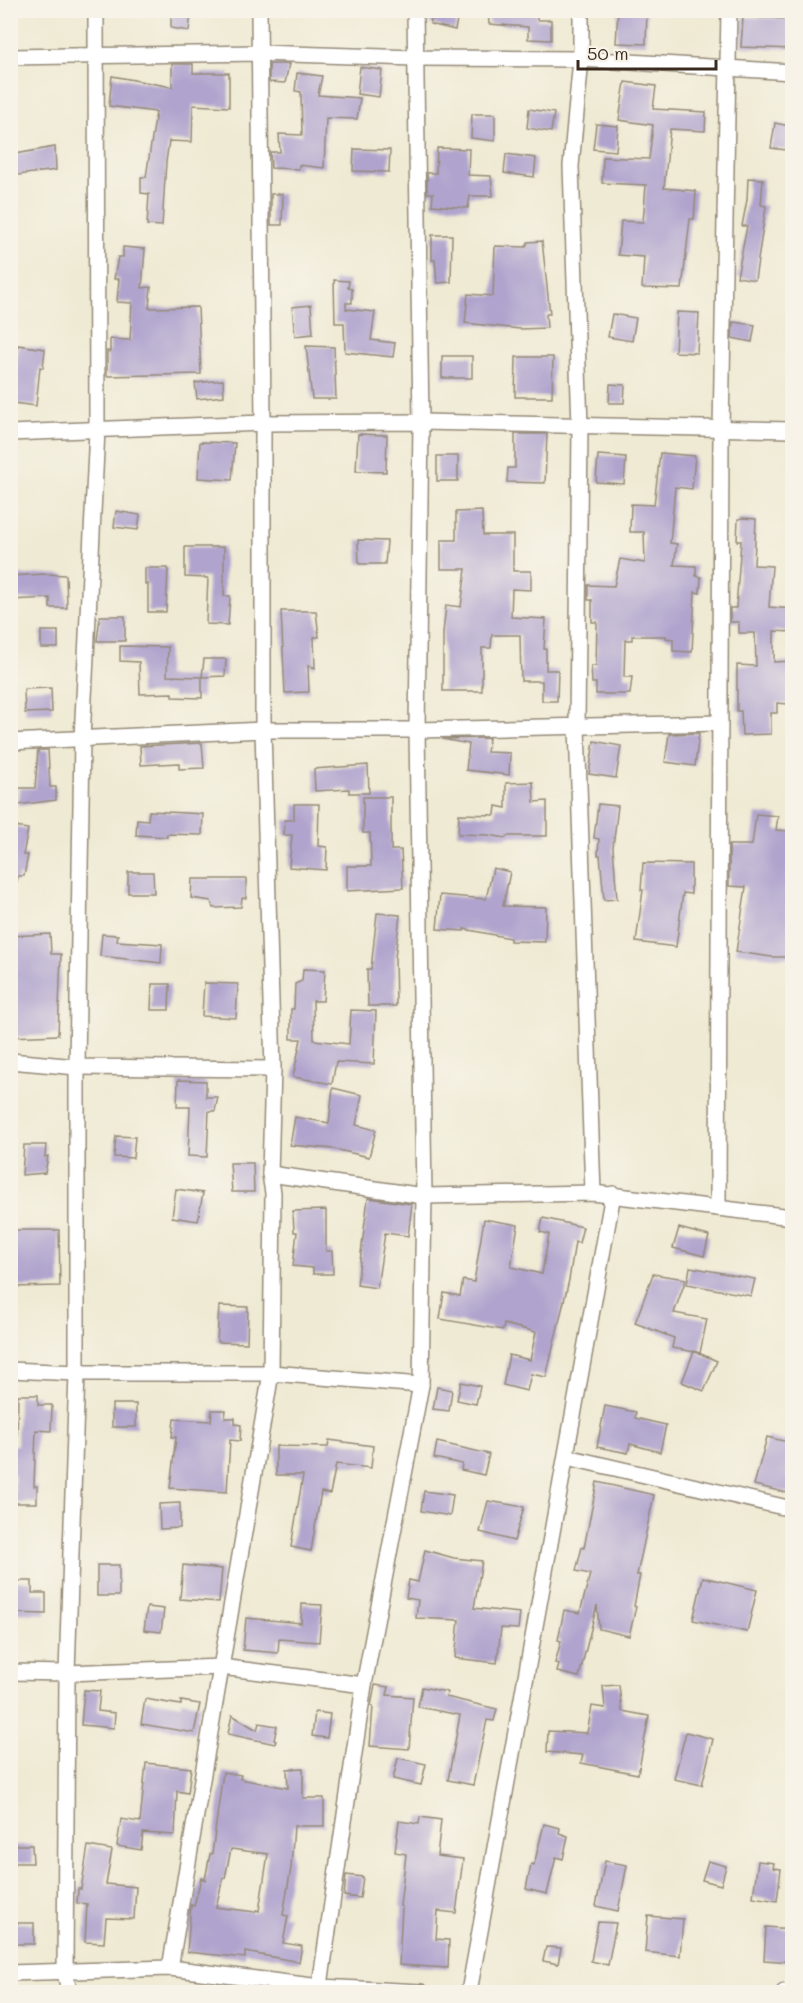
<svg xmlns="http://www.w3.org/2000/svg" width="803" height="2003" viewBox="0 0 803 2003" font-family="Mali,sans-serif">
<rect width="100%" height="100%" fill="#f7f3e8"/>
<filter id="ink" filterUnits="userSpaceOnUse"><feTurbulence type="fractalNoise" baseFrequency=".0167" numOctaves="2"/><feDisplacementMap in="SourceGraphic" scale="12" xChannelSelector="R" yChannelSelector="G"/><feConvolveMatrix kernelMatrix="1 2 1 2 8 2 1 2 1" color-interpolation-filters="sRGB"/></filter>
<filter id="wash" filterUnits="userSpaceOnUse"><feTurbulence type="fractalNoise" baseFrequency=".008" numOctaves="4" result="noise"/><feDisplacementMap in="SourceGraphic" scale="24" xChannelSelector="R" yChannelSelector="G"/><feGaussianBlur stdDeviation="1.35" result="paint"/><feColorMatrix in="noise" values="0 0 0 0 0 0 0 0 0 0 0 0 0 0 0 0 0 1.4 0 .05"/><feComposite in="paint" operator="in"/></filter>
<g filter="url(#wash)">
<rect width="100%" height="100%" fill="#efead3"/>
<g id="blocks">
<g fill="#b0a4ce" fill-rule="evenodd">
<path d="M433,10h26l-4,20 -25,-6z"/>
<path d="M488,10h49v10h14v20l-23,-1v-12l-39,-3z"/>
<path d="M618,10h29l-1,34 -30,-1z"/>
<path d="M171,11l20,2 -2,18 -18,-3z"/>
<path d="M743,17l49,2v30l-51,-2z"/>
<path d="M172,64h21v9h36v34l-36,-2 -1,37 -23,-1 -3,21 -4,64 -15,-1 2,-31 -8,-1v-16h5l10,-65 -47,-6 3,-30 60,11z"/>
<path d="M269,64h20l-4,19 -16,-1z"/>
<path d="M360,67l22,3 -3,27 -22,-3z"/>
<path d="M297,73l25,3 -4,19 42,3 -3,21 -31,-1 -2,50 -25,-3v4l-28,-1 -1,-16h10l-1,-18 23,1 -1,-43 -6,-1z"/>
<path d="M625,82l31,4 -3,23 53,3 -1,19 -35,-2 -6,59 32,3 -2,28h-4l-8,70 -40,-1 2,-31 -26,-2 3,-34 22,1 3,-37 -44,-2 1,-26 46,2 4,-34 -34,-5z"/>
<path d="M529,109l25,4 -3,19 -24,-4z"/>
<path d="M472,114h23v27l-24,-3z"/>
<path d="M775,123l15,3 -4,24 -15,-2z"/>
<path d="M596,124l22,2 -2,25 -23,-2z"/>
<path d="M55,147l1,23 -46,6v-21z"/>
<path d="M437,148l32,1 -1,26 23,1 2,20h-23l-2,12 -36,-3 1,-12h-6v-20h9z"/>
<path d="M354,149l36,1 -1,22 -36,-1z"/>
<path d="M506,154l30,4 -2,19 -30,-4z"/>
<path d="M748,178l15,1 -2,26 5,1 -11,74 -18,-3 10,-51h-5l5,-26z"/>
<path d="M271,194h12l-1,31h-11z"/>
<path d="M432,235h20l-1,47 -14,1 -2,-23h-3z"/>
<path d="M542,241l8,73h-4l1,14 -27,1 -55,-6 3,-29 25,2 2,-50 31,1 2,-5z"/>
<path d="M123,247l22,2 -3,39 9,-1 -2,21 49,-1 3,67 -94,2v-25l3,1v-13l20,1 2,-37 -15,-1 2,-23h-5l4,-22h5z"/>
<path d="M334,280l15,1 -1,7 4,1v14h-6v6l29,3 -4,28 24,3 -2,14 -48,-5 -1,-29h-9z"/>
<path d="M311,305l2,29 -18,2 -3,-29z"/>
<path d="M677,312l22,1 -2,40 -22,-1z"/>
<path d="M612,314l24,4 -4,23 -24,-4z"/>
<path d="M733,322l22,3 -3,17 -20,-4z"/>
<path d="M18,345l27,4 -2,19 -3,-1 -4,39 -23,-3z"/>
<path d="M306,346l28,1 2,52h-24z"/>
<rect x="442" y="356" width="30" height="22"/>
<path d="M516,357h37l-1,40h-37z"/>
<path d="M223,380l1,16 -27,3 -2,-16z"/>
<path d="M610,384l15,1 -1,18h-15z"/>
<path d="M358,434l29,1 -1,37 -30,-1z"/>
<path d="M515,434h32l-2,49 -38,-1 1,-14h7z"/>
<path d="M200,442l35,1 -3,37 -34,-2z"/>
<path d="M660,453l35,3 -3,33 -17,-2 -5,56 7,1 -3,21 22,1v10l5,1 -1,16 -5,-1 -3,60 -19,-1v-12l-7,-1v-2h-34v4h-7l-1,37h8l-2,17h-34v-11h-4l-1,-17h5l1,-44h-5v-22h-4v-15l26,1 6,-27 25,4 -1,-31h-14l1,-28 23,1z"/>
<path d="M598,455l28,2 -2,27 -28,-2z"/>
<rect x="437" y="456" width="21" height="25"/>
<path d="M116,511l24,4 -2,15 -24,-3z"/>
<path d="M482,511l1,24h30v36h18v19l-19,-1 -1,28 35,2 -2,30h2v21h12l-1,31h-15v-20h-21l-1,-46h-28l-1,13h-9v43h-39v-58l3,-28 15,2 5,-38h-25v-29h15v-28z"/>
<path d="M743,518l13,1 -2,46 18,1 -3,41 23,2v23l-18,-1v31l18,-1v31h-3l-1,12 -11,-1v10h-6v21l-29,1 -1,-24h-4v-46l19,1 -1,-33h-16v-11h-9v-14h6l5,-67h-4l1,-22z"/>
<path d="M358,540l29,1 -2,23h-26z"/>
<path d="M185,547h39v49h6l-2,29 -22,-1 2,-46 -23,-1z"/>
<path d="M145,568h23l-2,44h-18v-28h-3z"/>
<path d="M46,574l20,1 1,33h-17v-10l-40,2v-24z"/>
<path d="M281,611h35l3,26h-5l1,31 -7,-3 1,27 -24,1z"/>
<path d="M100,616h25v25h-28z"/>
<rect x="41" y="631" width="17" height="17"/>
<path d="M120,646l48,1 -1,29 35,1v21l-30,-1v-4l-32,1 -1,-32 -19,-1z"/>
<path d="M204,659h22l-1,17 -23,1z"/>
<path d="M51,688l1,24 -27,1 -1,-24z"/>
<path d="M699,733l-4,33 -30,-4 4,-28z"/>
<path d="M489,738l-2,14 23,1 -1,22 -43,-5 3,-26 -27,-5z"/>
<path d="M594,741l27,5 -5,32 -27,-4z"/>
<path d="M202,743l2,25 -25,1v-6l-38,2 -1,-19z"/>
<path d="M38,750h10l2,37h6v13l-38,5 1,-17h16z"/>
<path d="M368,765l1,28h-20v-4l-34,2 -1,-22z"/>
<path d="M533,782l1,20 13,-1v35h-40l-1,2 -18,-3 -30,-1 1,-20 36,1 1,-9 10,2v-25z"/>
<path d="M363,797h28v53h10l2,38 -56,3v-25h24l-1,-33h-7z"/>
<path d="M294,804h25l-1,42 9,1 -1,23 -37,-3 3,-32h-8l1,-15h9z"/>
<path d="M598,804l20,2 -5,41 4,52 -13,1 -4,-45h-2l1,-16 -5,-1z"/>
<path d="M149,811l54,3 -1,21 -35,-1v3l-31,-2 1,-16 11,1z"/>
<path d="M756,814l22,2 -2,14 16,1v126h-20l-36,-5 10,-65 -17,-1v-41h23z"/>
<path d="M10,826l18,3 -5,26h5l-4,21h-6l-1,6 -7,-1z"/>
<path d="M643,863l48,1v30l-8,-1 -7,54 -40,-5 7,-52h-2z"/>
<path d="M493,868l17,4 -7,34 43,1 -1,35 -35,-1v-3l-46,-9v2l-27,-2 3,-34 46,4z"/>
<path d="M128,872h25l1,21h-26z"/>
<path d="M192,879h54v19h-4l-1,9 -28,1 -2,-7 -20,-3z"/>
<path d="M377,913l23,2 -5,43 1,48h-28l-1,-37h4z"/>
<path d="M50,934l1,20h10l-3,81 -48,2v-101z"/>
<path d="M102,934l16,1 -1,6 45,3 -1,19 -61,-7z"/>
<path d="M303,969l22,1 -2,31h-10l1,39 35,4 2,-34 25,1 -2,53 -38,-2 -4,22 -39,-7 8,-38h-10v-30h3l1,-25 7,-3z"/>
<path d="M204,983l34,1 -2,34 -34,-2z"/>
<path d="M152,984h18l-1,26h-18z"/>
<path d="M178,1080l28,1v16h12l-3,14h-6l-2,46 -19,-1 2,-49h-13z"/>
<path d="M333,1088l29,7 -6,30 20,5 -7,27 -35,-8 -44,-4 5,-28 34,6z"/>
<path d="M116,1136l19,1 -2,21 -19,-1z"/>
<path d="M24,1145h22l-1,12 3,-1 -3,17 -23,2z"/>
<path d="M230,1163h23l1,29h-22z"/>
<path d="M176,1189l27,4 -5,28 -26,-4z"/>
<path d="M368,1198l44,6 -4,32 -23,-3 -8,55 -20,-3z"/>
<path d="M326,1210v41h6l1,23h-20v-6l-20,-2 4,-34h-3l-1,-21z"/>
<path d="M543,1218l40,9 -4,16 -4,-1 -6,38 -23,97 -15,-3 -4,17 -24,-6 6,-30 21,5 6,-28 -32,-8 -1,6 -63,-11 4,-26 16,3 3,-16 11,2 10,-63 34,6 -7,42 31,7 7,-40 -9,-2z"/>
<path d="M679,1228l30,8 -5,20 -31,-8z"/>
<path d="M10,1230h49l1,56 -50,1z"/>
<path d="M690,1267l65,12 -4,17 -64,-12z"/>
<path d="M653,1274l33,5 -12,34 33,6 -7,34 -28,-5 2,-10 -39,-15z"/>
<path d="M219,1306l29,1 -1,36 -30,-1z"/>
<path d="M694,1351l23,10 -13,30 -22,-9z"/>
<path d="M461,1382l19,4 -4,18 -19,-4z"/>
<path d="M437,1387l15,3 -3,21 -16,-2z"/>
<path d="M18,1395h20v10h14l-1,26 -15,-1 -2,56h3v17h-22l-1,-29h-4v-22l1,-7h6z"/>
<rect x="112" y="1404" width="24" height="23"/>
<path d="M605,1406l31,6 -1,6 31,7 -6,27 -30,-8 -2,9 -31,-6z"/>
<path d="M212,1410h14l-1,8h10v6l6,1 -1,16 -10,-1 -3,52 -57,-4 6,-51h-4l2,-18 37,2z"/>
<path d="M767,1437l25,6v51l-38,-9z"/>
<path d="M329,1440l44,6 -2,22 -35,-4 -6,30 -9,-2 -10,59 -20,-4 12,-72h-27v-29l52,1z"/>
<path d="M437,1442l52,12 -5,21 -23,-5 1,-6 -28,-6z"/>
<path d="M597,1482l57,13 -17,80h3l-6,31 2,1 -7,29 -30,-7 -2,-24 -18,72 -22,-5 2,-8 -4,-1 6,-22 -3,-1 6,-30 16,3 10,-39 -14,-3 6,-24 2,1z"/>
<path d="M424,1491l29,4 -3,21 -29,-5z"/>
<path d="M488,1501l36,6 -10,34 -34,-9z"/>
<path d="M180,1503v25l-20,1 -1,-25z"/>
<path d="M425,1550l29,8 28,3 -8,47 46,5 -2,16 -17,-1 -4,35 -42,-5 4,-38 -43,-2 2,-18 -12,-2 3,-18 9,2z"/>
<rect x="97" y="1565" width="22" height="31"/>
<path d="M183,1565l39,4 -3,33 -39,-3z"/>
<path d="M703,1577l54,13 -10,42 -54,-12z"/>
<path d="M10,1581h22v12h14v21l-36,-1z"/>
<path d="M302,1604l20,1 -3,37 -40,-3 -1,14 -35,-3 3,-32 55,5z"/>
<path d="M147,1607l17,2 -3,23 -17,-2z"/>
<path d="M375,1685l14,2 -2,8 26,2 -4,52 -39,-3 3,-40h-2z"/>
<path d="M619,1685l3,26 27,5 -11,58 -57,-11 2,-8 -36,-3 1,-21 39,2 5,-27 13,2 -2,-22z"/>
<path d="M422,1687l25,5 -1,5 51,12 -3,12 -7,-1 -14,65 -25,-5 12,-65 -42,-8z"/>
<path d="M84,1690l16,1 -2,20 17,2 -1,15 -33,-3z"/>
<path d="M145,1699l36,6v-4l19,3 -6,29 -53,-9z"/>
<path d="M315,1712l15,2 -3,24 -15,-2z"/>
<path d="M232,1715l25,15 2,-7 18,3 -3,14 2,1 -1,3 -47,-10z"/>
<path d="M686,1732l27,7 -11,46 -28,-6z"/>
<path d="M398,1758l28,6 -5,21 -28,-6z"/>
<path d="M146,1763l45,5 -3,25 -11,-2 -2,44 -32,-2 -2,17 -24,-4 4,-27 19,3z"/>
<path d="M303,1768v30h21v28h-30l-3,42 -8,47 5,1 -5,27 19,3 -3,16 -54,-10v6l-58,-6 4,-47 3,1 7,-28 4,2 5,-26h2l11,-82 18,3 -1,4 48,9 -1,-19zM231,1849l37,5 -9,57 -3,-1 -1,2 -39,-5 7,-29h2z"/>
<path d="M420,1817l21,3 -4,36 26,3 -7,54 -18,-2 -2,28 13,1 -1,28 -49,-3 3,-58 -2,-1 6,-52 -11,-2 4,-31 20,3z"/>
<path d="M544,1824l16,4 -1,5 9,3 -5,23 -7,-2 -9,37 -21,-5 5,-25 3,1z"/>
<path d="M10,1845h22l1,18h-23z"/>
<path d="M88,1846l24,4 -6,34 30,3 -2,32 -28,-1 -2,25 -19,-1 2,-38 -10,-1 1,-14h3z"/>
<path d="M605,1861l22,4 -9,46 -22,-5z"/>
<path d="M708,1861l18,5 -5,19 -19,-5z"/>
<path d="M758,1861l16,2 -1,5 8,1 -4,32 -24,-4z"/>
<path d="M346,1875l17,2 -3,21 -16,-2z"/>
<path d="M648,1916l35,3 -3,37 -35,-4z"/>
<path d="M598,1922l18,1 -8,42 -17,-4z"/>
<rect x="10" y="1923" width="24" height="21"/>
<path d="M766,1927l26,2v33l-28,-2z"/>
<path d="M546,1947l15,1 -3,16 -15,-3z"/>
</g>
</g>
</g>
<g filter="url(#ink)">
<use href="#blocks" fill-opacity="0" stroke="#958a78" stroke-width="1.5"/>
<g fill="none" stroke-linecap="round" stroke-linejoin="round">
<g stroke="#958a78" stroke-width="18">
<g id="minor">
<path d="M581,10v49l-10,107 9,260 -3,301 16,466"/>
<path d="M10,57l249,-4 156,5 166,1 211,13"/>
<path d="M10,433l253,-10 158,-1 371,8"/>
<path d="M10,742l253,-12h154l303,-7"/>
<path d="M10,1061l67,6 196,2"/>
<path d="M270,1174l154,22 169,-3 199,24"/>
<path d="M718,1208l3,-779 8,-419"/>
<path d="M10,1370l67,3h194l150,12"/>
<path d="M567,1457l225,52"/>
<path d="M10,1672l57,1 154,-6 143,18"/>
<path d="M170,1968l101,-595 2,-180 -3,-19 3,-105 -10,-339v-307l-4,-413"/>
<path d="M10,1973l160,-5 150,19 101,5"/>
<path d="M69,1992l-4,-20 2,-299 10,-300v-306l5,-328 15,-309 -1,-420"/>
<path d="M319,1992l45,-307 57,-300 3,-189 -7,-466 4,-308 -6,-412"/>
<path d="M469,1992l144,-798"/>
<path d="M784,1992h8"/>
</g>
</g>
<use href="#minor" stroke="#fff" stroke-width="15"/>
</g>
</g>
<rect width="803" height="2003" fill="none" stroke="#f7f3e8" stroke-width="36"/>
<path d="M578 60v9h138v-9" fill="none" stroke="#3b2a1e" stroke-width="3"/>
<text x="587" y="60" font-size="18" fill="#3b2a1e" stroke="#f7f3e8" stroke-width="4.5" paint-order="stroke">50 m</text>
</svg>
